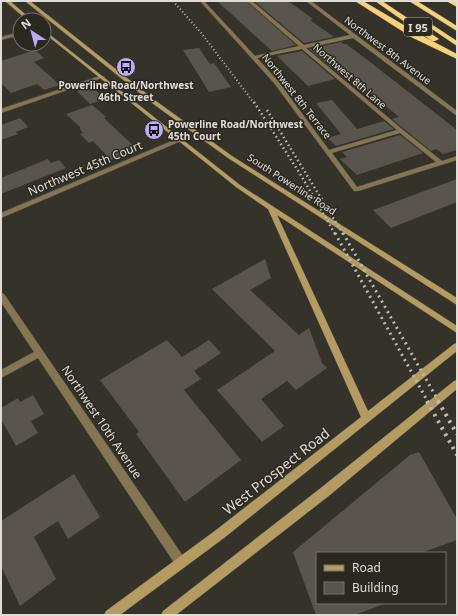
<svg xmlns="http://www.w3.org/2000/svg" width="458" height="616" viewBox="0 0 458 616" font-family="'Noto Sans',sans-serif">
<rect width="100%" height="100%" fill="#35322a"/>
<g fill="#59554c">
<path d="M217,1h29l50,44 -24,6z"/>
<path d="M254,1h34l25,18 -3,1 24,17 -30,6z"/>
<path d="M341,42l2,2h3l19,14 92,72v20l-14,4 -7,-5 -5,2 -39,-32 7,-2 -49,-41 -7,1 -34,-28z"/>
<path d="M199,48l11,16 4,-1 17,24 -22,5 -26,-42z"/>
<path d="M35,50l9,8 -10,4 26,23 -16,5 -7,-6 -26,9 -10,-10v-22z"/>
<path d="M302,51l33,28 -27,7 -31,-30z"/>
<path d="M91,86l14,13 -15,5 -13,-13z"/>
<path d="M332,100l25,29 27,-8 10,8 -58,17 -9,-8 14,-4 -25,-31z"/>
<path d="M92,105l14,12 -2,1 33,31 -26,11 -18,-19 -4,2 -9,-9 3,-1 -3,-4 1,-1 -15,-14z"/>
<path d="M20,118l8,9 -12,5 2,2 -17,6v-15z"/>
<path d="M400,135l23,18 -66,22 -17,-16 7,-2 -5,-5z"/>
<path d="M48,159l3,4 8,-3 7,8 -65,26v-16z"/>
<path d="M457,179v23l-66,26 -18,-18z"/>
<path d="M265,259l6,19 -21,12 49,45 10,-7 13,35 5,5 -31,22 -9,-9 -26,18 23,27 -22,16 -45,-52 58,-39 -63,-62z"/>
<path d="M167,340l15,17 27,-17 12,13 -27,18 7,8 -17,11 57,70 -56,42 -49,-68 3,-2 -39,-52z"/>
<path d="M33,395l11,19 -13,7 7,12 -22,13 -15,-27v-11l17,-10 2,4z"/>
<path d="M419,452l38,67v21l-36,13h-104v50l67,1 -29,11h-39l-23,-63 117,-97z"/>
<path d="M74,474l26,43 -32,22 -10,-18 -24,16 22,42 -36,27 -19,-40v-45z"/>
</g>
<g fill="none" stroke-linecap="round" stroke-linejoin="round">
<g stroke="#504d46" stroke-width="1">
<g id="street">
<path d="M200,1h4l51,55 44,-10 -52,-45h5l52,44 46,-10 -44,-34h5l146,110v5l-104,-78 -47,10 97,82 39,31 15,-5v4l-99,31h-4l-80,-108zM302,49l95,81 -68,20 -51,-69 -21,-23zM400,133l36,29 -79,25 -25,-34z"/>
<path d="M20,32v3l-19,5v-3z"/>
<path d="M100,76l5,1 -104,36v-4z"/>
<path d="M179,138l3,2 -1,1 -180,77v-5z"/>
<path d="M1,293l3,1 181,265 2,4 -2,4 -4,2 -4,-2 -139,-209 -37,20v-8l33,-18 -33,-50z"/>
</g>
</g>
<g stroke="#504d46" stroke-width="1">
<g id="secondary">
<path d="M5,1h5l22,19h-5z"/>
<path d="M25,1h5l126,100 76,55 225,142v7l-229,-147 -76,-55z"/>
<path d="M44,30l196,155 217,141v7l-180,-118 91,196 86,-67 3,-1v8l-233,187 -104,77h-16l2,-4 110,-81 145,-113 -93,-208 -32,-22 -192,-154z"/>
<path d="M457,380v9l-127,106 -154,120h-15l2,-4 159,-124 132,-106z"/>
</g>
</g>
<g stroke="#504d46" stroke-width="1">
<g id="highway">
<path d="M355,1h8l56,33 38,20v5l-44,-21z"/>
<path d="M375,1h7l57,38 -4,2h-3z"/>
<path d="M409,1h8l40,25v5z"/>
<path d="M447,1l10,1v5l-9,-5z"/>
<path d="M428,22l29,19v5l-31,-21 -1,-1z"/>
</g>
</g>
<use href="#street" fill="#857553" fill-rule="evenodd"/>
<use href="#secondary" fill="#b49b62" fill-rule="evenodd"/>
<use href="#highway" fill="#f9d177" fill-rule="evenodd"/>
<path stroke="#bdbab4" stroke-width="2" stroke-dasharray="1 2.5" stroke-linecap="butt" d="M173,1l29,33 52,69"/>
<g stroke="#bdbab4" stroke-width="2.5" stroke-dasharray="1.5 3" stroke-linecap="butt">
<path d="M254,102l48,75 33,57"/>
<path d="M267,110l76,124"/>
</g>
<g stroke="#bdbab4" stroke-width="3" stroke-dasharray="2 4" stroke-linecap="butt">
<path d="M335,233l93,169"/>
<path d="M343,233l96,169"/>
</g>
<g stroke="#bdbab4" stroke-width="4" stroke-dasharray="2.5 5" stroke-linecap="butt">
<path d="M427,401l30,54"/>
<path d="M438,401l19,33"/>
</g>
</g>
<defs>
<g id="bus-disc" transform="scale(1)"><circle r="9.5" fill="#bea9f5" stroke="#2b2820"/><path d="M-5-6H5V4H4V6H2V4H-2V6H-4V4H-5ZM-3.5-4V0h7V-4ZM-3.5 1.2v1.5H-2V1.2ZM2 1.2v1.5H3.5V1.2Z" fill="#111"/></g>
</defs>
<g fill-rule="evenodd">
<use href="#bus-disc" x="126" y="67"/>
<use href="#bus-disc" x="154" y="130"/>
</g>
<g text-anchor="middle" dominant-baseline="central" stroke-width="3" stroke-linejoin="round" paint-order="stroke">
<g font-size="10" fill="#e0ddd8" stroke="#2b2820">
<text transform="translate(388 50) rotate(37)">Northwest 8th Avenue</text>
<text transform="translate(350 76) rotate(41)">Northwest 8th Lane</text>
<text transform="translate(297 96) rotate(52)">Northwest 8th Terrace</text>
<text transform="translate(292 184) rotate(33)">South Powerline Road</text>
</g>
<g font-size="10" font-weight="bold" fill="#e0ddd8" stroke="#2b2820">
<text x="126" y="85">Powerline Road/Northwest<tspan x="126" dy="12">46th Street</tspan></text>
<text x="168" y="124" text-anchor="start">Powerline Road/Northwest<tspan x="168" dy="12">45th Court</tspan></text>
</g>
<rect fill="#2b2820" stroke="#aaa7a1" stroke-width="1" x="404" y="18" width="28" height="18" rx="3"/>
<g font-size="11" font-weight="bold" fill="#e0ddd8">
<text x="418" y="27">I 95</text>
</g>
<g font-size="12" fill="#e0ddd8" stroke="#2b2820">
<text transform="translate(85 168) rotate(-23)">Northwest 45th Court</text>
<text transform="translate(102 422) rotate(56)">Northwest 10th Avenue</text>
</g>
<g font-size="14" fill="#e0ddd8" stroke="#2b2820">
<text transform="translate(276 471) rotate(-38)">West Prospect Road</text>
</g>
</g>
<rect width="458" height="616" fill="none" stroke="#e0ddd8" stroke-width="4"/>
<rect x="316" y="552" width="130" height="52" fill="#2b2820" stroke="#73706a"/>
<rect x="324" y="565" width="20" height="6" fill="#b49b62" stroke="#73706a"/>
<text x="352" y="572" font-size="12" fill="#e0ddd8">Road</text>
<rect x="324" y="582" width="20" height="12" fill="#59554c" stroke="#73706a"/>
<text x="352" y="592" font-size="12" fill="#e0ddd8">Building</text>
<g transform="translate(32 32) rotate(324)"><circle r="19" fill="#2b2820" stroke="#73706a"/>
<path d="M0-3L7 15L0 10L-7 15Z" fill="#bea9f5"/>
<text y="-6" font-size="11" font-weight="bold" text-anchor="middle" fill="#e0ddd8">N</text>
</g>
</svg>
